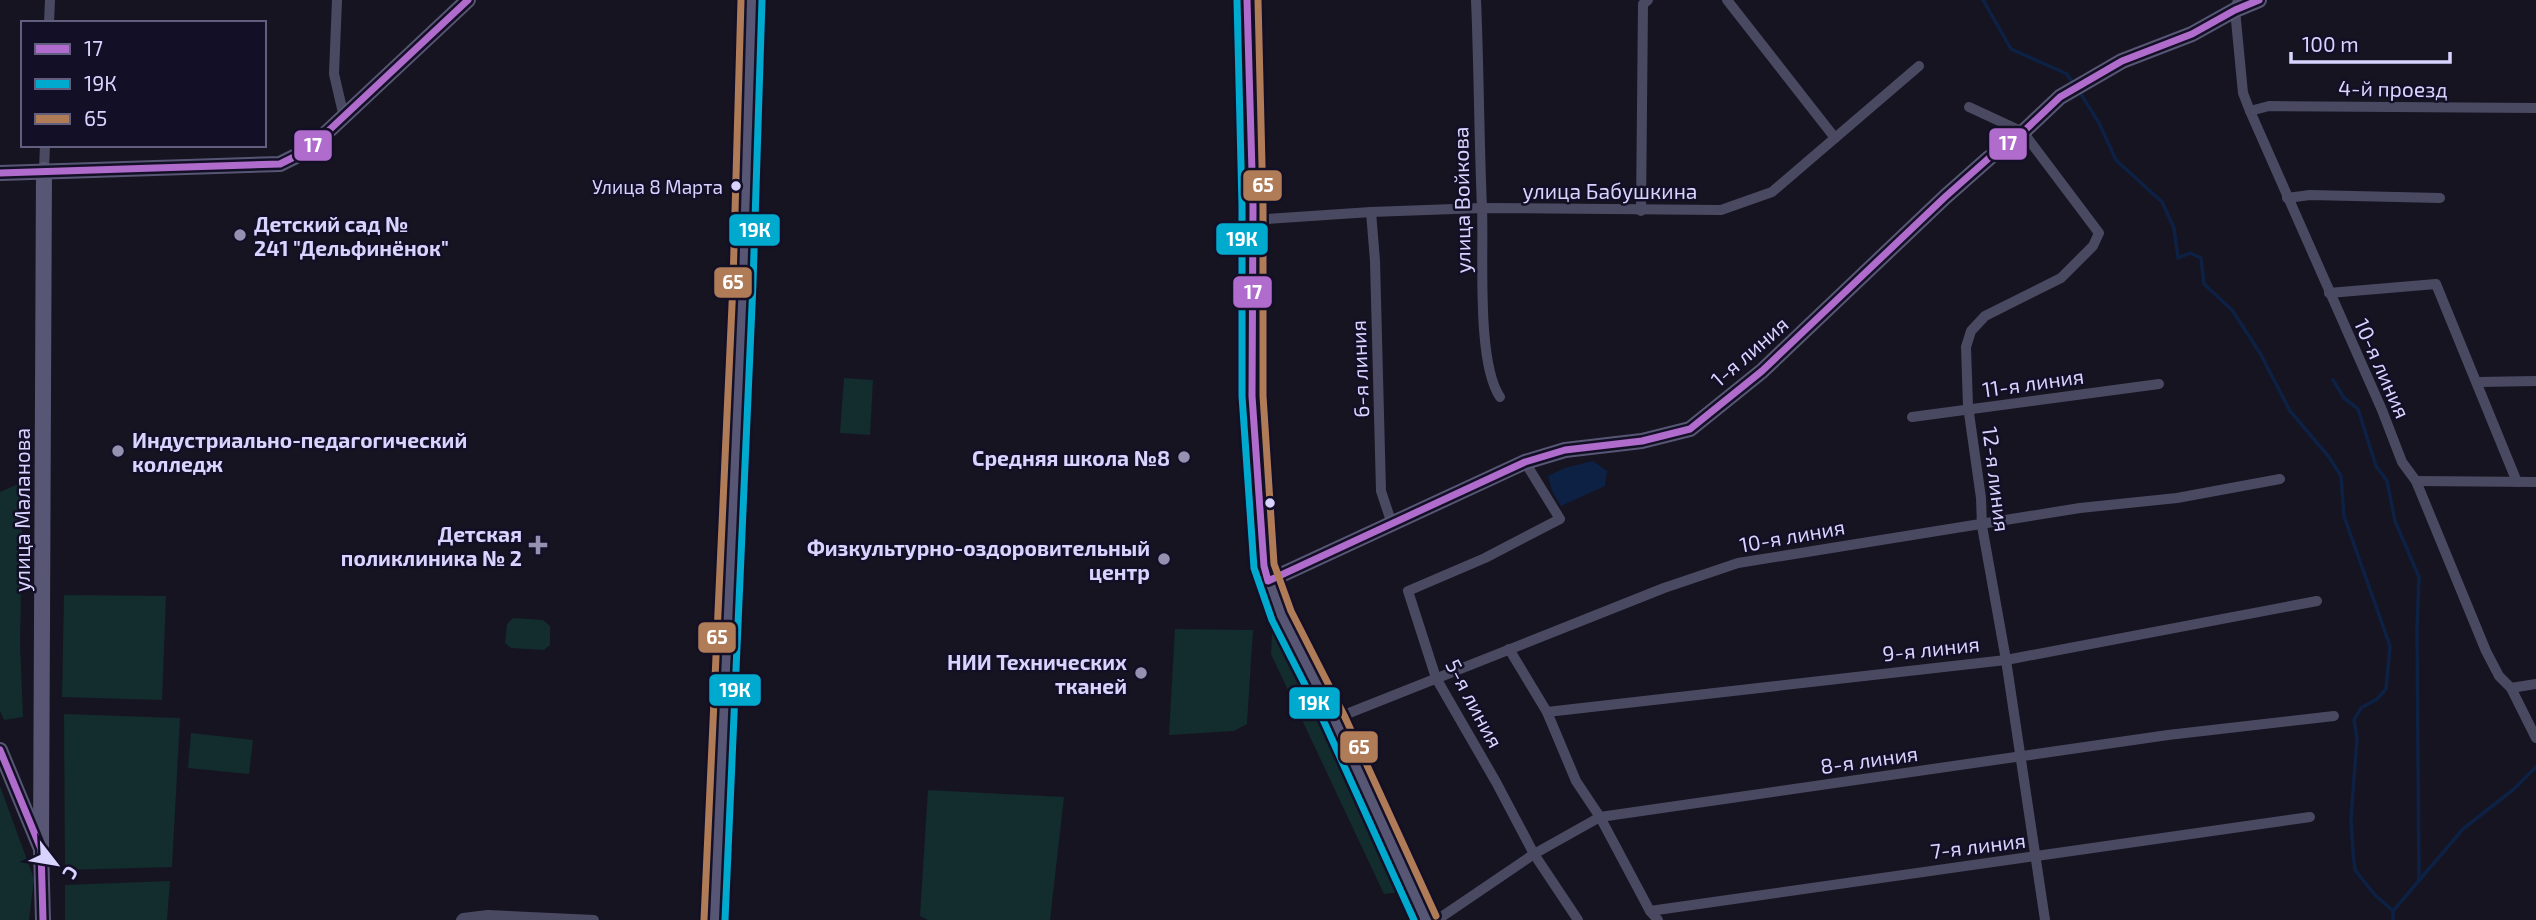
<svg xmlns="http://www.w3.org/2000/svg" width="2536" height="920" viewBox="0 0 2536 920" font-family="'Exo 2',sans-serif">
<rect width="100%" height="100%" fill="#161421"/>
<g fill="#132c2d">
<path d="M844,378l29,2 -3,55 -30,-2z"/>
<path d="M23,482l-3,161 3,74 -19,3 -4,-9v-219z"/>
<path d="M64,595l102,1 -4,104 -100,-3z"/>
<path d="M1273,613l127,279 -16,2 -113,-240z"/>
<path d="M513,618l30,2 7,6v19l-6,5 -33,-2 -6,-5 2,-19z"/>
<path d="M1175,629l78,1 -6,94 -13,7 -65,4z"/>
<path d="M64,714l116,4 -8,149 -107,3z"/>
<path d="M191,733l62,7 -4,34 -61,-6z"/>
<path d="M0,786l34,93 -5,41h-29z"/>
<path d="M928,790l136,7 -14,123h-122l-8,-4z"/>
<path d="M170,881l-3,39h-102v-35z"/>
</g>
<path fill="#0d2144" d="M1593,461l14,10 -2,15 -44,20 -9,-15 -4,-15 17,-8z"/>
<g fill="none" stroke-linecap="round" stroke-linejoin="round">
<g stroke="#0d2144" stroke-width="3.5">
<path d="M1983,0l28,49 56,25 7,11"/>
<path d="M2079,91l20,32 17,37 46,42 12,26 4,30 12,-5 11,5 3,26 28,26 28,43 30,58 39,46 12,19 3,40 46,130 -4,43 -9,10 -16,9 -7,12 3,19 -6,80 2,33 2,18 20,25 18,16v9"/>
<path d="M2333,380l11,18 14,11 18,57 11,15 8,40 24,56 -2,52 2,252"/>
<path d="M2393,911l70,-82 51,-40 22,-22"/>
</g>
<g stroke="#4a4962" stroke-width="10">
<path d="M337,0l-3,74 10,43"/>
<path d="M1476,0c3,69 3,138 6,208 2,44 -6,154 18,189"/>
<path d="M1727,0l108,138"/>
<path d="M2238,0l-3,10 8,83 7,18 132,299 20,52 14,19 70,170 13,25 12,12 25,50"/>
<path d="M49,23l1,-23"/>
<path d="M1969,107l54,25 76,101 -6,13 -32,32 -76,38 -14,15 -5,16 2,59 13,92 1,28 24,134 39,260"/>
<path d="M2250,111l19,-5 267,2"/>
<path d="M44,170l1,-25"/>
<path d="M2287,198l23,-3 130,3"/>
<path d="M1641,211l2,-207 5,-4"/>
<path d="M1371,212l4,49 6,230 11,33"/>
<path d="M1252,220l119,-8 111,-4 239,2 51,-18 147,-126"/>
<path d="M2329,293l107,-9 81,198"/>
<path d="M2478,382l58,-1"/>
<path d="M1912,417l247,-33"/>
<path d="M1525,462l35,57 -75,39 -77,33 28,87 60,104 38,72 44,66"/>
<path d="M2416,481l120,1"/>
<path d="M1509,649l38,63 29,69 24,36 50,94 8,9"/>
<path d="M2511,688l25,-4"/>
<path d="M1547,712l459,-52 311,-59"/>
<path d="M1334,719l330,-131 74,-25 342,-55 97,-10 103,-19"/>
<path d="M1650,911l660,-94"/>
<path d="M461,920l2,-2 25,-3 106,5"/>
<path d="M1437,920l97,-66 66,-37 568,-82 166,-19"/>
</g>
<g stroke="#575674" stroke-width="16">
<path d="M1247,0l6,206 -1,190 12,170 17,49 53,104 92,201"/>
<path d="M0,173l280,-9 28,-14 160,-150"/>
<path d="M1268,581l257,-119 40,-12 77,-9 48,-12 72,-58 183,-174 44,-39 34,-26 37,-35 62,-36 70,-27 43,-24 24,-10"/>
<path d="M0,750l41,99 2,71"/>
<path d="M41,849l3,-679"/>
<path d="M714,920l29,-637 9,-283"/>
</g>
<g stroke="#130f26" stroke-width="12">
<g id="bus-1">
<path d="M1247,0l6,206 -1,190 12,170 4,15 257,-119 40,-12 77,-9 48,-12 72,-58 183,-174 44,-39 34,-26 37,-35 62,-36 70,-27 43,-24 24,-10"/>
<path d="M0,173l280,-9 28,-14 160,-150"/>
<path d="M0,750l41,99 2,71"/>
</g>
</g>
<g stroke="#130f26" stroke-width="12">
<g id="bus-2">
<path d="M1237,0l5,206v190l12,172 18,52 53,104 89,196"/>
<path d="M725,920l28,-637 9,-283"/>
</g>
</g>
<g stroke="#130f26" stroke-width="12">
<g id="bus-3">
<path d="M1258,0l5,206v190l11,168 17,47 53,104 92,201"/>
<path d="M704,920l29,-637 8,-283"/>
</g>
</g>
<use href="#bus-1" stroke="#b06ccc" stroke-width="7"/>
<use href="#bus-2" stroke="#00a9ce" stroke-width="7"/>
<use href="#bus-3" stroke="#b07c57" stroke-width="7"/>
</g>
<g fill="#d9d4ff" stroke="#130f26" stroke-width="2.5">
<circle cx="736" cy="186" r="6"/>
<circle cx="1270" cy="503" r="6"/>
</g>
<g fill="#9591b1" stroke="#130f26" stroke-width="2.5">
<circle cx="240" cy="235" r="7"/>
<circle cx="118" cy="451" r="7"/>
<circle cx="1184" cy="457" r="7"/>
<path d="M534.5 534.5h7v7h7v7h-7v7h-7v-7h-7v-7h7z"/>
<circle cx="1164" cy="559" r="7"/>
<circle cx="1141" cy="673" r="7"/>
</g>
<g text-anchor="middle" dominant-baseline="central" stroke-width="5" stroke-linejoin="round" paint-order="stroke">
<g font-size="19" fill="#d9d4ff" stroke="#130f26" text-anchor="end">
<text x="723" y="186">Улица 8 Марта</text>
</g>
<g font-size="21" fill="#d9d4ff" stroke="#130f26">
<text transform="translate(2393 88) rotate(1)">4-й проезд</text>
<text x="1610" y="190">улица Бабушкина</text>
<text transform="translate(1461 200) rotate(-91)">улица Войкова</text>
<text transform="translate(1749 351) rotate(-41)">1-я линия</text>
<text transform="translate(2383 368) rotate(66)">10-я линия</text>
<text transform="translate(1359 369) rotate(-92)">6-я линия</text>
<text transform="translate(2033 382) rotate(-8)">11-я линия</text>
<text transform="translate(1997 479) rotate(83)">12-я линия</text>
<text transform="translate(21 510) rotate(-90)">улица Маланова</text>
<text transform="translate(1792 535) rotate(-10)">10-я линия</text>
<text transform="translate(1931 648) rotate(-6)">9-я линия</text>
<text transform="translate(1475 703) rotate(62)">5-я линия</text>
<text transform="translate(1869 759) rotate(-8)">8-я линия</text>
<text transform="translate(1978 845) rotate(-7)">7-я линия</text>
</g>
<g font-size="21" font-weight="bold" fill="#d9d4ff" stroke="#130f26" text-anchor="end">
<text x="254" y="223" text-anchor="start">Детский сад №<tspan x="254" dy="24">241 "Дельфинёнок"</tspan></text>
<text x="132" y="439" text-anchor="start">Индустриально-педагогический<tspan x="132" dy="24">колледж</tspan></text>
<text x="1170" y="457">Средняя школа №8</text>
<text x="522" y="533">Детская<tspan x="522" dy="24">поликлиника № 2</tspan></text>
<text x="1150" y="547">Физкультурно-оздоровительный<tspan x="1150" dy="24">центр</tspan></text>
<text x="1127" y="661">НИИ Технических<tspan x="1127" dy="24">тканей</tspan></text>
</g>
</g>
<g stroke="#130f26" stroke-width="2.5">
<rect x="1988" y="127" width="40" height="34" rx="7" fill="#b06ccc"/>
<rect x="293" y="129" width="40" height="33" rx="7" fill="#b06ccc"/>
<rect x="1242" y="169" width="41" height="33" rx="7" fill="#b07c57"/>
<rect x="728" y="213" width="53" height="34" rx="7" fill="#00a9ce"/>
<rect x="1215" y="222" width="54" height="34" rx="7" fill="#00a9ce"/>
<rect x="713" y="266" width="40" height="33" rx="7" fill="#b07c57"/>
<rect x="1232" y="275" width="41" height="34" rx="7" fill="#b06ccc"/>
<rect x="697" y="621" width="40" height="33" rx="7" fill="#b07c57"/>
<rect x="708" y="673" width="54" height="34" rx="7" fill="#00a9ce"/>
<rect x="1288" y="686" width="53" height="34" rx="7" fill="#00a9ce"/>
<rect x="1339" y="730" width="40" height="34" rx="7" fill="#b07c57"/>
</g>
<g font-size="19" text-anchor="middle" font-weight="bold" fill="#fff">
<text x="2008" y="150">17</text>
<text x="313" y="152">17</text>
<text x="1263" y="192">65</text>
<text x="755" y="237">19К</text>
<text x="1242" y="246">19К</text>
<text x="733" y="289">65</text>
<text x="1253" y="299">17</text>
<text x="717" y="644">65</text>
<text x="735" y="697">19К</text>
<text x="1314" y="710">19К</text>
<text x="1359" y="754">65</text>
</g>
<rect x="21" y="21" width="245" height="126" fill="#130f26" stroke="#625e7d" stroke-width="2"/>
<rect x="35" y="44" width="35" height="10" fill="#b06ccc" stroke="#625e7d" stroke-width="2"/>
<text x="84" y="56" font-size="21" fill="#d9d4ff">17</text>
<rect x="35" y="79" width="35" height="10" fill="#00a9ce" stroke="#625e7d" stroke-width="2"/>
<text x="84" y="91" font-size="21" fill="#d9d4ff">19К</text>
<rect x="35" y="114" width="35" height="10" fill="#b07c57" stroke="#625e7d" stroke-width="2"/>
<text x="84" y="126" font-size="21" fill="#d9d4ff">65</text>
<g transform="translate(56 864) rotate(121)" stroke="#130f26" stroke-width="5" paint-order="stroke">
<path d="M0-5L12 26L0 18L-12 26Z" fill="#d9d4ff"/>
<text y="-10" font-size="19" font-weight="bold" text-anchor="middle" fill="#d9d4ff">С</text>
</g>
<path d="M2291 52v10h159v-10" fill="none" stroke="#d9d4ff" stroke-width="3.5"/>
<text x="2302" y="52" font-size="21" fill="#d9d4ff" stroke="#130f26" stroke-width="5" paint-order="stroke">100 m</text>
</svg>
